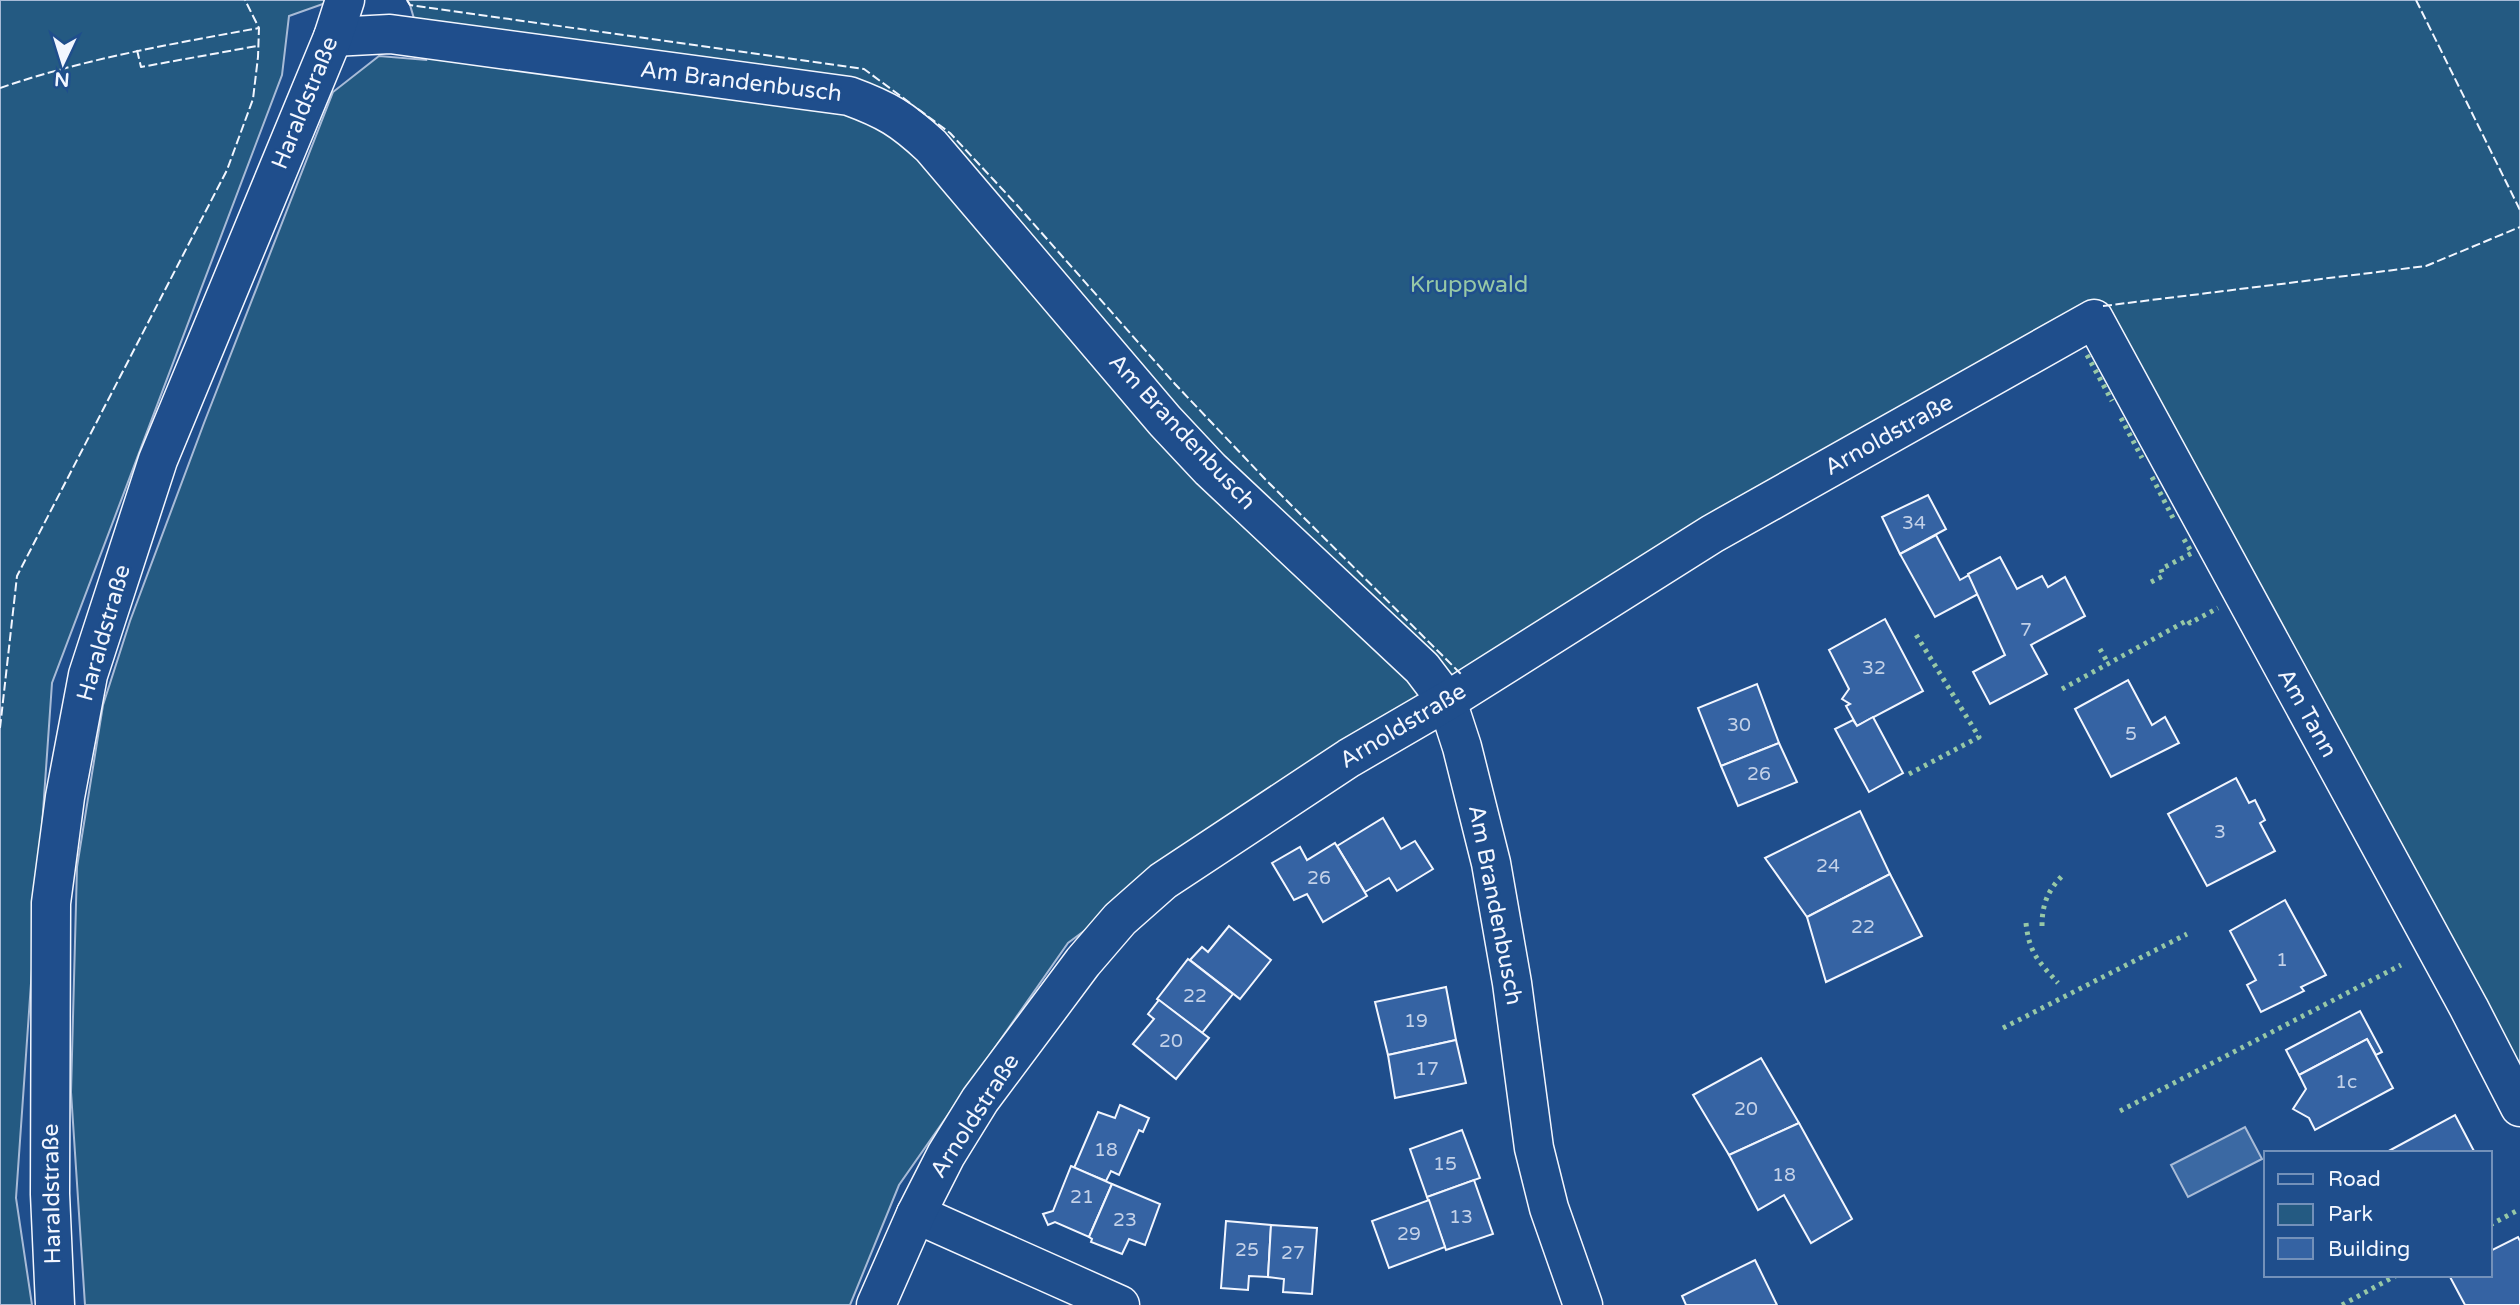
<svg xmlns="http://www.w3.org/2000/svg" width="2520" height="1305" viewBox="0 0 2520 1305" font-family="'Varela Round',sans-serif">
<rect width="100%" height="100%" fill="#1f4e8c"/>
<g fill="#245a82" stroke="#a8bbd7" stroke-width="2">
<path d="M0,0h334l-45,16 -7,59 -230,608 -36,515 16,107h-32z"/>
<path d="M407,0h2113v1096l-427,-788 -892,536 -133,99 -169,242 -49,120h-765l-14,-213 6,-225 26,-162 27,-84 74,-198 129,-331 46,-36 47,4 -16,-55z"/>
</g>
<path fill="#3b69a3" stroke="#a8bbd7" stroke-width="2" d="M2245,1127l17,32 -74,38 -17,-32z"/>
<g fill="#3563a3" stroke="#f2f6ff" stroke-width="2">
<path d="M1928,495l18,34 -46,25 -18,-37z"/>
<path d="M1936,535l24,45 9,-5 9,19 -43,23 -35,-63z"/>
<path d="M2000,557l17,32 25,-13 6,11 17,-10 20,39 -54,29 16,29 -57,30 -17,-32 32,-17 -37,-81z"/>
<path d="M1885,619l38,72 -66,35 -11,-20 4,-2 -8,-5 7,-10 -20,-39z"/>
<path d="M2128,680l24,45 13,-8 14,26 -68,34 -36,-68z"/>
<path d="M1757,684l22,59 -58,23 -23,-58z"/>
<path d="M1873,717l30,56 -34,19 -34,-63 18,-9 4,6z"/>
<path d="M1779,743l18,39 -59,24 -17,-40z"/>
<path d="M2236,778l13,25 6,-3 10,20 -5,3 15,28 -68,35 -39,-72z"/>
<path d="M1860,811l30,63 -83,43 -42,-59z"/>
<path d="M1383,818l18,31 14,-8 18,28 -36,22 -8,-13 -24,14 -28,-46z"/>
<path d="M1335,843l32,53 -44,26 -16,-28 -13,6 -22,-37 28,-16 7,13z"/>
<path d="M1890,874l32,62 -96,46 -19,-65z"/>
<path d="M2285,900l41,75 -25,12 3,4 -43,21 -14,-27 9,-5 -26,-49z"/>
<path d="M1229,926l42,34 -31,39 -50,-39 12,-13 6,5z"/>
<path d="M1188,959l45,35 -31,39 -45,-34z"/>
<path d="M1446,987l10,53 -68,15 -13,-53z"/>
<path d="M1159,1000l50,38 -33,41 -43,-35 21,-25 -6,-5z"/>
<path d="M2360,1011l22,41 -6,3 -9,-16 -68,36 -13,-25z"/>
<path d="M2367,1039l26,49 -78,42 -6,-12 -16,-9 13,-20 -7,-14z"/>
<path d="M1456,1040l10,43 -71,15 -7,-43z"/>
<path d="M1761,1058l38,65 -70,32 -36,-60z"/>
<path d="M1120,1105l29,13 -6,14 -4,-2 -20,45 -8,-4 -5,10 -32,-13 24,-56 17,6z"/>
<path d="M2455,1115l20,38h-90z"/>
<path d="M1799,1123l53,96 -41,24 -27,-48 -26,15 -29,-55z"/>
<path d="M1462,1130l18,48 -53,19 -17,-48z"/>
<path d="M1071,1166l41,18 -23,53 -34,-15 -7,3 -5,-11 10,-3z"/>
<path d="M1474,1180l19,54 -47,16 -19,-53z"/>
<path d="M1112,1184l48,20 -15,41 -16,-6 -7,15 -31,-12 1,-3 -3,-2z"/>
<path d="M1429,1200l16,47 -56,21 -17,-47z"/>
<path d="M1226,1221l45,4 -3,52 -19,-1 -1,14 -27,-2z"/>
<path d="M1271,1225l46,3 -5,66 -29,-2 1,-13 -16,-2z"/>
<path d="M2518,1237l2,4v64h-55l-16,-30h41v-24z"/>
<path d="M1755,1260l22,45h-91l-4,-9z"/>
</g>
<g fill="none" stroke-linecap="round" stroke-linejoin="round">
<g stroke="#f2f6ff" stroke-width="41">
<g id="minor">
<path d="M333,37l57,-3 459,62c38,14 53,23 82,50l234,275 45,48 212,199 25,33 15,46 29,116 21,120 22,165 15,60 34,97"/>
<path d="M916,1214l204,91"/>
<path d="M55,1305l-5,-111 1,-291 14,-106 23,-122 70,-215 175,-423 12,-37"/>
<path d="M876,1305l40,-91 30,-59 34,-55 103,-138 37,-43 43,-38 186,-123 98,-57 265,-167 382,-215 375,689 51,99"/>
</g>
</g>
<use href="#minor" stroke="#1f4e8c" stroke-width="38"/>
<g stroke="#97c8a6" stroke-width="5" stroke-dasharray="3.5 5" stroke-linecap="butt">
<path d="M2087,355l25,46"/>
<path d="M2121,418l21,40"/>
<path d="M2152,477l23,45"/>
<path d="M2151,582l12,-6 -2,-7 31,-16 -10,-17"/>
<path d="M2100,649l8,14"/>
<path d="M2062,689l126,-69 2,3 28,-15"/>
<path d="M1909,774l70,-37 -64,-104"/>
<path d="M2026,923c3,30 13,39 32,60"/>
<path d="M2042,926c0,-22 6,-36 21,-51"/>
<path d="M2003,1028l184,-94"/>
<path d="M2120,1111l281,-146"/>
<path d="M2490,1225l30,-16"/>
<path d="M2342,1305l55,-30"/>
</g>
<g stroke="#f2f6ff" stroke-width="2" stroke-dasharray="9 3.5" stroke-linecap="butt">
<path d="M407,0l3,5 454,64 46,34"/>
<path d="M2416,0l104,210"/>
<path d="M137,50l4,17 116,-21"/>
<path d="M0,88c84,-29 171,-44 259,-60"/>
<path d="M918,109l32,24 67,72 158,179 91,96 195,194"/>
<path d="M2103,306l323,-40 94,-39"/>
<path d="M0,728l17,-152 210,-406 26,-71 5,-42 1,-29 -14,-28"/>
</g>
</g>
<g text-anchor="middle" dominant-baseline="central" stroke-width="5" stroke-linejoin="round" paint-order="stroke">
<g font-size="19" fill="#c3d1e8">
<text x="1914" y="523">34</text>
<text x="2026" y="630">7</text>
<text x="1874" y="668">32</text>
<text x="1739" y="725">30</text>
<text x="2131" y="734">5</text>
<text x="1759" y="774">26</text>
<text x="2220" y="832">3</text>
<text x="1828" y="866">24</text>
<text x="1319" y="878">26</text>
<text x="1863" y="927">22</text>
<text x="2282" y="960">1</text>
<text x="1195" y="996">22</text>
<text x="1416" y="1021">19</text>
<text x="1171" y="1041">20</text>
<text x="1427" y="1069">17</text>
<text x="2346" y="1082">1c</text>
<text x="1746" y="1109">20</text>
<text x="1106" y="1150">18</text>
<text x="1445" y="1164">15</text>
<text x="1784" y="1175">18</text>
<text x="1082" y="1197">21</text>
<text x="1461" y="1217">13</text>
<text x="1125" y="1220">23</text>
<text x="1409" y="1234">29</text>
<text x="1247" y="1250">25</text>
<text x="1293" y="1253">27</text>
</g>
<g font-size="23" fill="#f2f6ff" stroke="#1f4e8c">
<text transform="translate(741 82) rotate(7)">Am Brandenbusch</text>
<text transform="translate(305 103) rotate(-68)">Haraldstraße</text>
<text transform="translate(1182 432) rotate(47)">Am Brandenbusch</text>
<text transform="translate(1889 435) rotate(-29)">Arnoldstraße</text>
<text transform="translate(104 633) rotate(-74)">Haraldstraße</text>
<text transform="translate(2307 713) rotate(61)">Am Tann</text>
<text transform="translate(1403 726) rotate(-31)">Arnoldstraße</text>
<text transform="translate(1495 905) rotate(79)">Am Brandenbusch</text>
<text transform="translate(975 1116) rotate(-57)">Arnoldstraße</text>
<text transform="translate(52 1194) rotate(-91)">Haraldstraße</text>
</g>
<g font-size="23" fill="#97c8a6" stroke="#1f4e8c">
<text x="1469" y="285">Kruppwald</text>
</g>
</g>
<rect x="2264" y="1151" width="228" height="126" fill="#1f4e8c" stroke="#7391ba" stroke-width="2"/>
<rect x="2278" y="1174" width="35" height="10" fill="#1f4e8c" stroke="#7391ba" stroke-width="2"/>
<text x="2328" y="1186" font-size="21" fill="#f2f6ff">Road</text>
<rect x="2278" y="1204" width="35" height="21" fill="#245a82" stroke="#7391ba" stroke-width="2"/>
<text x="2328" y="1221" font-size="21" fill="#f2f6ff">Park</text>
<rect x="2278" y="1238" width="35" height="21" fill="#3563a3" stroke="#7391ba" stroke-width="2"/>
<text x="2328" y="1256" font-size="21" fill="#f2f6ff">Building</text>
<g transform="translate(63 63) rotate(184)" stroke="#1f4e8c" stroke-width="5" paint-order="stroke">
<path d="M0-5L12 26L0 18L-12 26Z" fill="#f2f6ff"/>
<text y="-10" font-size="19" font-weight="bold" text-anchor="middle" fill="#f2f6ff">N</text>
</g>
</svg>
